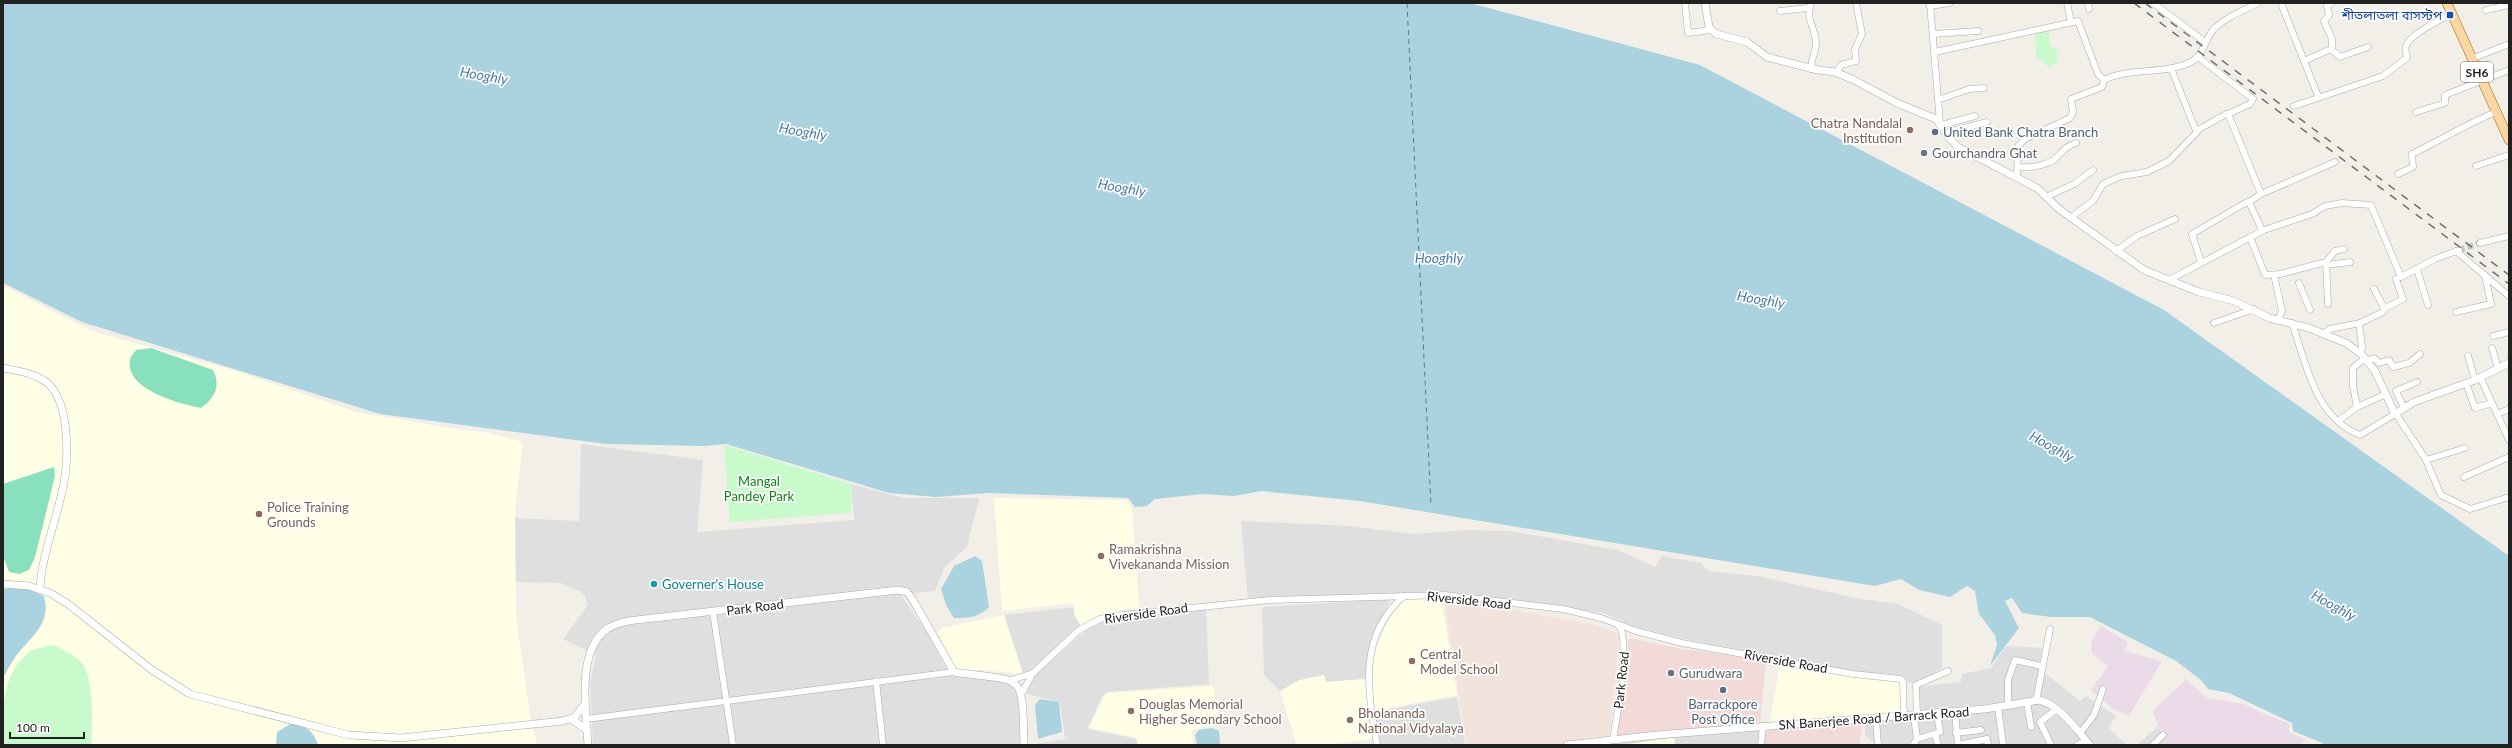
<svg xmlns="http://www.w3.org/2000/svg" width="2512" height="748" viewBox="0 0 2512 748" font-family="Lato,'Noto Sans Bengali',sans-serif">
<rect width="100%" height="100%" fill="#f2efe9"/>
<g fill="#e0dfdf">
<path d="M581,444l122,16 -6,72 157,-12 -3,-36 53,14h75l-12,49 -23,21 -9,23 -35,3 27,38 23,44h34l29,7 8,10v52h-428l-3,-61 6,-29 -33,-16 25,-34 -5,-12 -22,-10 -46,-1v-64l64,3z"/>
<path d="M1241,521l109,5 62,8 54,-4 44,1 108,19 37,17 7,-11 39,7 7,8 50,5 97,22 43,6 44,21v43l-27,15 -6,-1 -7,-7 -48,-3 -165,-32 -57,-14 -28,-13 -163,-22 -193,8z"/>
<path d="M1391,599l-21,41 -4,39 -40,3 -2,-7 -24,5 -20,11 -16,-16 -2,-68z"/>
<path d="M1074,607l1,9 6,10 -8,4 -42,41 -8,3 -19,-59z"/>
<path d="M1206,607l3,77 -101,8 -6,4 -15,33 50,10v6h-108l36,-6 9,-4 -9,3 -5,-36 -33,-8 6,-17 64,-56z"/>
<path d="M2006,646l36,2 -8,52 -116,14v-27l43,-5 1,-8 29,-6z"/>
<path d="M2046,674l34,27 6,-5 30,20 -8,12 19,17h-35l-30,-33 -24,-14 4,-22z"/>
<path d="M1457,697l8,48h-86l-5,-33z"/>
<path d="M2040,703l14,6 33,36h-170l2,-9 -2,-18z"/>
<path d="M1913,719l2,19 -5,7h-33l-12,-9v-15z"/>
<path d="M2158,726l4,6 -5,13h-20z"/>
<path d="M1760,729l-1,16h-144v-4z"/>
</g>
<g fill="#f2dad9">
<path d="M1629,638l53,11 84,11 -6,65 -145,14z"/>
<path d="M1863,723l-4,22h-97l1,-16z"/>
</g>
<g fill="#ebdbe8">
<path d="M2101,626l27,16 -4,9 38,10 -33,55 -16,-7 -22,-19 17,-24 -16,-13 -1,-11z"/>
<path d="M2186,679l19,18 39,7 22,11 23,8v9l16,7 -4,6h-144l9,-11 -8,-8 -5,-15z"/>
</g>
<g fill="#ffffe5">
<path d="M3,286l91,46 139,38 123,42 99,17 29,3 39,10 -8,67 1,107 15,105 6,24h-534z"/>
<path d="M994,498l132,2 6,8 7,100 -41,7 -17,11 -6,-10 -2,-13 -71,8z"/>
<path d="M1441,597l16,98 -83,16 -3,-41 3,-18 24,-53z"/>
<path d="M1004,615l19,59 -41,-4h-29l-19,-36 8,-6z"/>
<path d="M1780,664l119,17 2,2v33l-131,6z"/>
<path d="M1324,675l2,7 40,-3 8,60 -47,6h-30l-17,-54 20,-11z"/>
<path d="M1213,686l6,38 -27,6 1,15h-55l-1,-7 -48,-10 17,-35z"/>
<path d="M1674,738l1,7h-52l33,-5z"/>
</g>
<path fill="#f3e3dd" d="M1444,597l152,28 24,9 -11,111h-143z"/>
<g fill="#c8facc">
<path d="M2048,30l3,17 5,1 2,13 -9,6 -12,-9 -3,-26z"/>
<path d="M724,445l127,39v29l-121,9z"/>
<path d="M54,645c9,5 20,10 27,17 13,13 12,65 10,83h-88c0,-33 -3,-68 25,-92 5,-5 19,-6 26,-8z"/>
</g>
<g fill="#88e0be">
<path d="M151,348l62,22c8,16 2,28 -12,38 -21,-4 -77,-19 -71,-48 0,-3 4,-7 6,-10z"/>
<path d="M54,467l1,9 -20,81 -6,13 -10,4 -10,-2 -6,-16v-72z"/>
</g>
<g fill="#aad3df">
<path d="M3,3h1467l230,62 464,245 345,246v189h-182l-34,-14 -1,-8 -63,-30 -21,-4 -7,-9 -25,-19 -86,-44h-39l-29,-4 -10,-15 -7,3 14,27 -29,38 7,-21 -2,-10 -16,-21 -4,-23 -8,-5 -17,11 -31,-7 -18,-11 -26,7 -515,-85 -99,-10 -27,5 -31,-2 -48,5 -8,7 -12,1 -7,-9 -140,-5 -52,4 -47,-4 -163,-49 -22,2 -98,-2 -226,-30 -298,-92 -79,-39z"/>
<path d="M975,556l7,5 7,46c-11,11 -21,11 -35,11l-8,-13 -5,-16 13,-23z"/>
<path d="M20,586l24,10c7,25 -9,38 -25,56 -6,7 -11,18 -16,26v-89z"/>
<path d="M1040,699l19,3 3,30 -24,7 -3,-34z"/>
<path d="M290,724c15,2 23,5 28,21h-42l1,-13z"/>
<path d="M1212,728l7,3 1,14h-23l-2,-10 4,-5z"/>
</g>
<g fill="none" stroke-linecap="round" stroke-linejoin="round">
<path stroke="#4a7aab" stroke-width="1" stroke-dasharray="5 4" stroke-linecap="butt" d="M1407,3l24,502"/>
<path stroke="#c8c6c1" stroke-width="6" stroke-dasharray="6 3" stroke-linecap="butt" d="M2459,250l21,-7"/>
<g stroke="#a9a9a9" stroke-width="7">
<g id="minor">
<path d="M1685,3l3,30 23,-3"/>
<path d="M1930,3l10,120"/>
<path d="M2067,3l4,19"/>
<path d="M2088,3l1,6"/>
<path d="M2153,3l52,39"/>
<path d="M2281,3l37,93"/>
<path d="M2331,3l-4,3 2,9 -5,6 8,18v10"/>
<path d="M1930,6l20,-3"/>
<path d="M2486,10l23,-5"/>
<path d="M1780,11l28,-3"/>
<path d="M1933,34l45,-3"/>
<path d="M1935,52l143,-31 20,53 6,6"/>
<path d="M2198,57l55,42 -3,5 -22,10"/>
<path d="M2471,59l38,-15"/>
<path d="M2304,61l27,-12 9,8 28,-10"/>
<path d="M2171,68l25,63 30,-17 3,2 32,78 -12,8"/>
<path d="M1811,69c0,-9 5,-19 5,-25 0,-18 -11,-21 -5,-41"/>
<path d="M1836,73l5,-8 15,-4 -1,-12 7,-15 -6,-31"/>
<path d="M1938,100l31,-11 15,-1"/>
<path d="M2294,106l89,-30 24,-18c0,-4 -3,-8 -1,-12 3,-11 35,-27 45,-32"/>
<path d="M2416,112l29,-9v-8l64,-25"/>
<path d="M1941,125l34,-9"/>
<path d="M1947,135l9,-5 31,-8"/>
<path d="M2476,166l33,-11"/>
<path d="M2018,167c11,1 29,-1 38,-9 7,-7 10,-12 20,-15"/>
<path d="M2398,174l15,-7 -1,-13c28,-14 55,-30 84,-42"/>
<path d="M2017,177l1,-31 7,-7 45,-21 3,-6 -2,-13 31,-12 2,-7c26,-13 60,-5 87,-18 12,-6 14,-22 22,-32 12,-13 30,-19 45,-27"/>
<path d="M2261,194l74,-32"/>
<path d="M2046,197l28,-13 19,-14"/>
<path d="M2070,218l23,-17 10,-17 18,-8 26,-4 22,-11 28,-29"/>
<path d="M2250,237l15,38 15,-1 46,-12"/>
<path d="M2480,243l29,-7"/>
<path d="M2116,251l21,-15 38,-17"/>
<path d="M2456,251l53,45"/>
<path d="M2201,262l-9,-28 55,-32 3,2 12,26"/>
<path d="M2326,265l24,-3"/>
<path d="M2417,269l11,36"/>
<path d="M2274,275l8,36 -4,9"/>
<path d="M2169,280l95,-50 48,-16 13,-8 17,-3 29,2 30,72 34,-18 24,-9"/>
<path d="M2299,283l11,27"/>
<path d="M2328,304l-2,-42 9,-11 9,-2"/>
<path d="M2384,309l19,-10 -7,-20"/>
<path d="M2456,312l35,-8 -6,-29"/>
<path d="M2214,323l40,-14"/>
<path d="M2292,323c14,40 23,95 68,112l35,-21"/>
<path d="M2359,324l3,23 -1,7"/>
<path d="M2323,334l7,-5 30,-6 23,-11 1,-4 -10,-19"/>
<path d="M2493,336l16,-4"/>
<path d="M2492,348l6,20"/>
<path d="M2468,356l7,24"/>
<path d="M2367,361l7,-3 5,5 10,-3 4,7 16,-4 11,-9"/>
<path d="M2480,377l29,63"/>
<path d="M2466,383l9,25 17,-5"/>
<path d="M2357,407l-4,-21v-18l12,-10"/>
<path d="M2404,408l-8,-17 21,-9"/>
<path d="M2396,414l30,46 15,35 29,14 39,-12"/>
<path d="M2497,414l12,-5"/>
<path d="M2338,421l19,-14 29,-13"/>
<path d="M2426,460l39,-12"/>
<path d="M2464,477l45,-20"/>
<path d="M713,612l20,133"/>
<path d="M1012,680l21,-7 46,-43 21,-11 12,-3 158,-16 175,-5 118,14 38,9 35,13 46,12 171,31 48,5 2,3 1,35"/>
<path d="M876,681l7,64"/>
<path d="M1022,693l11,-20"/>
<path d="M2036,701l14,-72"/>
<path d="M2027,702l4,25"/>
<path d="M2008,706v-26l7,-20 26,6"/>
<path d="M1998,707l5,38"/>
<path d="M1955,712l3,33"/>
<path d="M1917,716l-1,-31 32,-14"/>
<path d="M586,719l368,-47"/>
<path d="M1876,719l2,26"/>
<path d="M1956,733l25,-3"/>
<path d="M2080,733l14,-18 9,-26"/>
<path d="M1935,734l3,11"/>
<path d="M1917,739l23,-7 -3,-18"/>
<path d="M1613,740c3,-20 19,-102 5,-115"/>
<path d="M1377,745c-9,-53 -20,-109 27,-149"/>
<path d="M1761,745l2,-19"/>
<path d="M1913,745l4,-6 -3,-23"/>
<path d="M1958,745l29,-6 1,6"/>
<path d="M2051,745l-11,-23 17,-13"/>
<path d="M2077,745l9,-5"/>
<path d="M2153,745l10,-10"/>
</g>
</g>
<g stroke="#a9a9a9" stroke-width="8">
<g id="tertiary">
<path d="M1705,3l4,24 7,7 31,8 20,15 51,13 17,2 19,8 43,23 39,16 14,20 8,8 79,41 22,21 85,61 55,22 35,9 35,17 40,10 37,15 15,11 14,17 20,43 19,-12 61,-22 34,-17"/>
<path d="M3,368c15,3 31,5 43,14 26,20 23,85 15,114 -7,31 -19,60 -21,92"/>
<path d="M3,584l26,2 21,7 18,11 84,66 38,24 159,41 52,3 162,-17 12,-4 10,-13"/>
<path d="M571,719l16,11"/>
<path d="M588,745c-2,-32 -12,-95 19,-116 13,-9 32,-9 47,-11l244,-28 9,2 6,8 41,72c71,11 68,-4 70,73"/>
<path d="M1567,745l90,-10 328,-26 54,-9c21,5 37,29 51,45"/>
</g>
</g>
<g stroke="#a06b00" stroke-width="10">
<path id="primary" d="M2447,3l62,137"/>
</g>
<use href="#minor" stroke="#fff" stroke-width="6"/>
<use href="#tertiary" stroke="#fff" stroke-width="7"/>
<use href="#primary" stroke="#fcd6a4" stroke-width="9"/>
<g stroke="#707070" stroke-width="1.5" stroke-dasharray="8 8" stroke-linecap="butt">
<path d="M2134,3l375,281"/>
<path d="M2145,3l364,272"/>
</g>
</g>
<rect fill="#1a4fb4" stroke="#fff" stroke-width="1.5" x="2446" y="11" width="8" height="8" rx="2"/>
<g fill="#8d6e63" stroke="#fff" stroke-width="1.5">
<circle cx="1910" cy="130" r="4"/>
<circle cx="259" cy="514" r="4"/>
<circle cx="1101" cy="556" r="4"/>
<circle cx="1412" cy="661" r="4"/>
<circle cx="1131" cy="711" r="4"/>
<circle cx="1350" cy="720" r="4"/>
</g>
<g fill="#5c6f8a" stroke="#fff" stroke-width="1.5">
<circle cx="1935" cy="132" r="4"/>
<circle cx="1723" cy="690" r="4"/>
</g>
<g fill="#6b7280" stroke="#fff" stroke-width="1.5">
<circle cx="1924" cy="153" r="4"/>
<circle cx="1671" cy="673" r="4"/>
</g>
<circle fill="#0f9aa8" stroke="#fff" stroke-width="1.5" cx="654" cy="584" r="4"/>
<g text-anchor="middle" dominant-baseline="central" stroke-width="3.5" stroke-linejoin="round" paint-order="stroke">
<rect fill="#fff" stroke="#646464" stroke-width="1" x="2461" y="62" width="32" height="20" rx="3"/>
<g font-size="12" font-weight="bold" fill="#222">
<text x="2477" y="72">SH6</text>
</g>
<g font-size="13" fill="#164399" stroke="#fff" text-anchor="end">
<text x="2442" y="15">শীতলাতলা বাসস্টপ</text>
</g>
<g font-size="13" fill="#785e54" stroke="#fff" text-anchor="start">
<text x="1902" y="123" text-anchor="end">Chatra Nandalal<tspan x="1902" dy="15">Institution</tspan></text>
<text x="267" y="507">Police Training<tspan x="267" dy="15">Grounds</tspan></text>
<text x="1109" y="549">Ramakrishna<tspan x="1109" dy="15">Vivekananda Mission</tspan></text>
<text x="1420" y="654">Central<tspan x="1420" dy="15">Model School</tspan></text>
<text x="1139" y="704">Douglas Memorial<tspan x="1139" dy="15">Higher Secondary School</tspan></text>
<text x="1358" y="713">Bholananda<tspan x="1358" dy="15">National Vidyalaya</tspan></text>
</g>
<g font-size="13" fill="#4e5e75" stroke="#fff" text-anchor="start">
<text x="1943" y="132">United Bank Chatra Branch</text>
<text x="1723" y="704" text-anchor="middle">Barrackpore<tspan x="1723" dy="15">Post Office</tspan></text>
</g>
<g font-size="13" fill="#5b616d" stroke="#fff" text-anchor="start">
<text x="1932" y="153">Gourchandra Ghat</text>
<text x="1679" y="673">Gurudwara</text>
</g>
<g font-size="13" fill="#0c8416" stroke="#fff">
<text x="759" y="481">Mangal<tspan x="759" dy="15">Pandey Park</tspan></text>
</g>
<g font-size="13" fill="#0d838f" stroke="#fff" text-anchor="start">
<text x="662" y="584">Governer's House</text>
</g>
<g font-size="13" fill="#222" stroke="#fff">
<text transform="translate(1469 600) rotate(6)">Riverside Road</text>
<text transform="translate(755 607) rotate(-7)">Park Road</text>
<text transform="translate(1146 613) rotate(-8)">Riverside Road</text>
<text transform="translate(1786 661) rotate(10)">Riverside Road</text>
<text transform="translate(1621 680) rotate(-84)">Park Road</text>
<text transform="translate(1874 718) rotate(-4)">SN Banerjee Road / Barrack Road</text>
</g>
<g font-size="14" font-style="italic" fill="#4a7aab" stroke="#fff">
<text transform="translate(484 75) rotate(10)">Hooghly</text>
<text transform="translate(803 131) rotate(10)">Hooghly</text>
<text transform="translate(1122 187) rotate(10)">Hooghly</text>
<text x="1439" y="257">Hooghly</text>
<text transform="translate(1761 299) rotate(10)">Hooghly</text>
<text transform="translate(2052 446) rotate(29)">Hooghly</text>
<text transform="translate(2334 605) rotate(29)">Hooghly</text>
</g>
</g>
<rect width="2512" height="748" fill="none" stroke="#222222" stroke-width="8"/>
<path d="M10 732v6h74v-6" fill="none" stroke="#222222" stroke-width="2"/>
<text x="16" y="732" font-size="12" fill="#222222" stroke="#ffffff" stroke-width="3" paint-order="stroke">100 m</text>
</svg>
